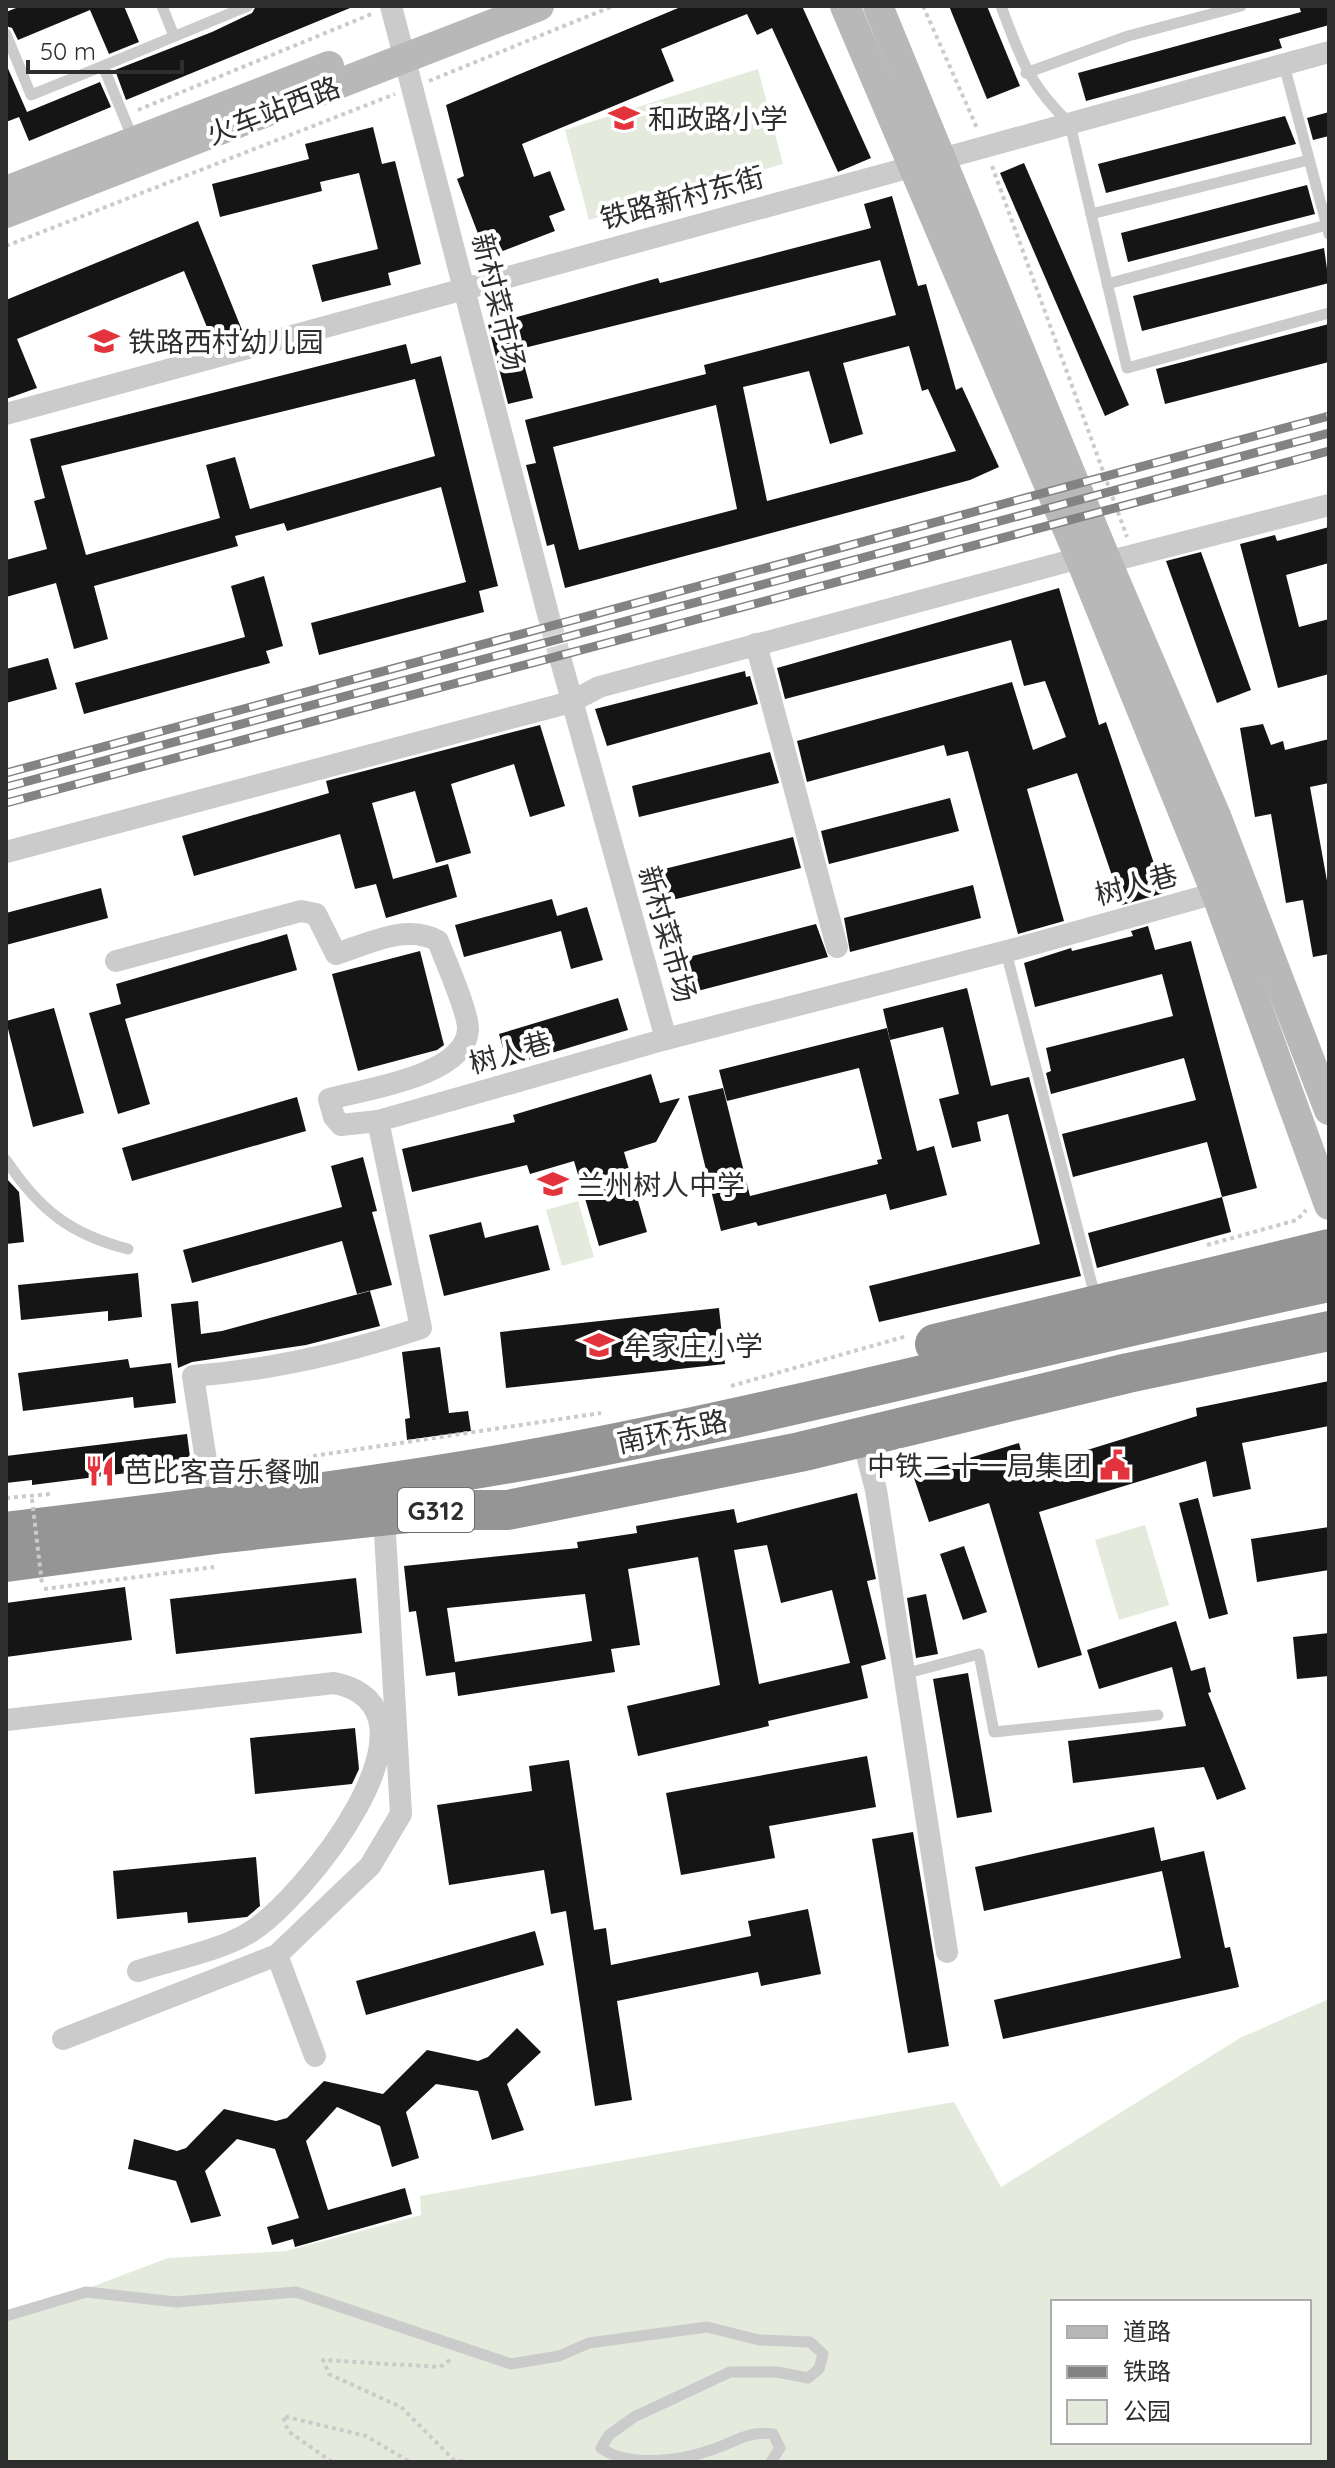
<svg xmlns="http://www.w3.org/2000/svg" width="1335" height="2468" viewBox="0 0 1335 2468" font-family="Quicksand,'Noto Sans SC',sans-serif">
<rect width="100%" height="100%" fill="#fff"/>
<g fill="#e4ebdc" fill-rule="evenodd">
<path d="M758,69l25,95 -194,56 -24,-90z"/>
<path d="M578,1201l16,56 -32,9 -16,-56z"/>
<path d="M1145,1525l24,80 -50,15 -24,-80z"/>
<path d="M1329,1999v463h-1323v-143l162,-61 118,-7 135,-36 -1,-19 534,-94 47,85 239,-149zM1053,2302h256v140h-256z"/>
</g>
<g fill="#151515" fill-rule="evenodd">
<path d="M21,6h103l15,36 -30,12 -19,-44 -72,30 -6,-12 -6,-2v-14z"/>
<path d="M256,6h99l-229,94 -11,-30 97,-38 40,-19z"/>
<path d="M683,6h119l69,152 -33,14 -66,-144 -15,7 -10,-21 -86,35 13,32 -152,63 12,33 16,-6 15,39 -16,6 6,15 -68,26 -30,-78 7,-3 -18,-71z"/>
<path d="M949,6h38l33,80 -33,13z"/>
<path d="M1299,6h30v19l-50,14 3,9 -196,53 -8,-28 223,-61z"/>
<path d="M6,64l21,48 73,-30 11,25 -82,34 -10,-24 -13,5z"/>
<path d="M1329,112v24l-16,4 -6,-22z"/>
<path d="M1285,116l11,28 -190,49 -8,-29z"/>
<path d="M373,127l9,37 13,-3 26,103 -33,9 3,12 -69,17 -10,-37 66,-16 -19,-76 -39,9 2,9 -102,26 -8,-33 97,-25 -4,-15z"/>
<path d="M1024,163l105,242 -24,11 -105,-243z"/>
<path d="M1307,185l8,29 -187,48 -7,-29z"/>
<path d="M892,196l26,90 8,-2 30,106 6,-3 37,80 -29,13 -405,108 -11,-44 -7,2 -21,-81 10,-2 -11,-43 181,-46 -2,-9 192,-50 -16,-55 -360,89 13,49 -25,6 -20,-79 170,-47 2,5 211,-55 -7,-24zM909,346l13,45 6,-2 28,62 -189,50 -24,-114 66,-16 21,73 33,-10 -20,-71zM716,405l21,104 -158,41 -26,-103z"/>
<path d="M198,221l44,109 -29,12 -29,-71 -167,68 20,49 -31,11v-99z"/>
<path d="M1324,248l5,35 -187,48 -9,-35z"/>
<path d="M1329,324v38l-164,42 -9,-35z"/>
<path d="M406,344l5,20 30,-8 57,230 -19,5 5,21 -165,43 -8,-32 155,-41 -25,-95 -154,44 -3,-8 -49,13 3,10 -144,40 14,53 -34,10 -18,-66 -50,14v-37l41,-11 -13,-48 11,-3 -15,-59zM415,379l20,77 -185,53 -15,-52 -29,8 14,53 -134,37 -25,-89z"/>
<path d="M1329,527v36l-43,12 13,52 30,-8v55l-51,14 -38,-144 35,-9 2,6z"/>
<path d="M1201,552l50,138 -34,13 -51,-142z"/>
<path d="M264,576l19,70 -17,5 4,12 -186,51 -9,-31 170,-46 -14,-51z"/>
<path d="M1059,588l40,137 7,-3 58,171 -42,12 -45,-132 -50,16 37,132 -46,13 -50,-183 -21,5 -3,-11 -137,37 -10,-41 215,-59 21,68 33,-13 -21,-56 -21,5 -13,-46 -226,59 -8,-31z"/>
<path d="M48,658l9,31 -51,14v-34z"/>
<path d="M745,671l1,6 4,-1 8,28 -151,42 -12,-37z"/>
<path d="M1263,724l8,21 12,-4 2,9 44,-11v44l-19,4 19,105v62l-16,3 -10,-57 -17,3 -15,-89 -16,3 -15,-89z"/>
<path d="M540,725l25,81 -35,11 -16,-53 -63,20 20,69 -35,10 -21,-72 -43,12 21,76 55,-15 9,33 -71,21 -10,-34 -21,5 -15,-55 -146,42 -12,-40 147,-43 -3,-12z"/>
<path d="M770,752l9,31 -140,34 -7,-31z"/>
<path d="M950,798l9,33 -130,33 -8,-33z"/>
<path d="M793,837l8,31 -141,35 -8,-31z"/>
<path d="M973,885l8,33 -131,34 -6,-34z"/>
<path d="M101,888l7,30 -102,27v-32z"/>
<path d="M552,899l5,17 30,-9 16,53 -32,9 -10,-38 -97,26 -9,-32z"/>
<path d="M816,924l12,33 -142,37 -9,-34z"/>
<path d="M1148,926l7,24 36,-9 66,247 -35,9 -15,-55 -134,35 -11,-43 134,-34 -12,-42 -133,36 -5,-21 5,-2 -5,-23 127,-32 -11,-42 -127,33 -11,-44 47,-15 1,3 61,-15 -2,-5z"/>
<path d="M287,934l10,36 -172,49 25,85 -32,10 -29,-101 32,-9 -5,-20z"/>
<path d="M420,951l24,94 -7,5 -79,21 -26,-97z"/>
<path d="M967,988l24,98 38,-9 52,199 -202,46 -10,-36 171,-42 -32,-130 -31,8 4,19 -29,7 -13,-49 20,-5 -16,-67 -53,13 -7,-31z"/>
<path d="M618,998l10,32 -120,36 -9,-32z"/>
<path d="M54,1008l30,105 -51,14 -27,-106z"/>
<path d="M887,1028l30,123 17,-5 13,49 -57,15 -4,-16 -128,32 -2,-4 -35,9 -33,-135 35,-8 27,108 128,-32 -1,-4 5,-1 -23,-91 -132,33 -8,-31z"/>
<path d="M651,1074l9,29 20,-5 -24,44 -32,10 23,80 -48,14 -25,-85 -44,13 -3,-9 -115,27 -10,-43 113,-27 -2,-7z"/>
<path d="M297,1097l9,34 -174,50 -10,-33z"/>
<path d="M363,1157l14,54 -5,1 20,73 -35,9 -15,-53 -150,42 -9,-33 159,-43 -11,-41z"/>
<path d="M6,1178l13,14 5,50 -18,2z"/>
<path d="M1222,1197l9,35 -134,36 -9,-35z"/>
<path d="M481,1222l4,16 53,-13 12,45 -106,26 -15,-61z"/>
<path d="M138,1273l4,44 -34,4v-10l-87,9 -3,-35z"/>
<path d="M370,1291l10,35 -74,19 -114,17 -14,6 -7,-64 27,-3 3,33 21,-3z"/>
<path d="M719,1308l6,56 -219,24 -6,-56z"/>
<path d="M440,1347l9,66 19,-2 3,20 -64,9 -2,-21 5,-1 -8,-66z"/>
<path d="M128,1359l2,9 41,-5 5,40 -42,5 -1,-11 -110,14 -5,-38z"/>
<path d="M1329,1381v45l-87,17 9,46 -38,8 -7,-36 -167,51 43,143 -44,13 -49,-165 -60,19 -16,-47 106,-32 7,26 171,-53 -1,-8z"/>
<path d="M187,1434l4,31 -159,20v-5l-26,3v-27z"/>
<path d="M857,1493l19,86 -9,2 19,78 -25,7 7,32 -100,23 1,5 -131,30 -11,-50 93,-21 -22,-128 -70,12 12,76 -29,4 4,23 -157,24 -3,-24 -29,4 -10,-65 -7,1 -5,-46 174,-18 -1,-6 60,-9 -1,-7 98,-17 3,14zM767,1545l14,58 51,-13 18,73 -91,21 -25,-134zM585,1594l7,47 -137,21 -8,-54z"/>
<path d="M1198,1498l30,116 -19,5 -30,-116z"/>
<path d="M1329,1527v43l-72,12 -6,-43z"/>
<path d="M964,1546l23,66 -24,8 -23,-66z"/>
<path d="M356,1578l6,55 -186,21 -6,-55z"/>
<path d="M125,1587l7,53 -126,17v-54z"/>
<path d="M926,1594l12,60 -22,4 -9,-60z"/>
<path d="M1176,1621l15,50 14,-4 6,25 -3,1 38,96 -29,11 -13,-33 -131,16 -5,-42 118,-15 -14,-59 -73,22 -12,-39z"/>
<path d="M1329,1633v43l-32,3 -4,-42z"/>
<path d="M968,1673l24,139 -35,6 -24,-139z"/>
<path d="M355,1728l4,41 -7,15 -97,10 -5,-56z"/>
<path d="M867,1756l9,51 -107,19 6,32 -94,17 -15,-82z"/>
<path d="M569,1760l25,170 12,-2 5,37 140,-29 -3,-15 60,-12 13,65 -60,12 -3,-14 -141,29 15,99 -37,6 -29,-195 -15,3 -7,-44 -95,15 -12,-80 95,-14 -3,-25z"/>
<path d="M1154,1827l7,34 43,-10 21,97 5,-1 9,40 -236,52 -9,-39 187,-42 -19,-87 -178,40 -9,-44z"/>
<path d="M913,1832l36,214 -41,7 -36,-214z"/>
<path d="M256,1857l4,49 -13,11 -59,6 -1,-11 -70,7 -4,-48z"/>
<path d="M535,1931l9,34 -178,50 -10,-34z"/>
<path d="M517,2028l24,24 -34,32 17,46 -32,10 -14,-49 -42,-7 -30,28 13,46 -27,9 -12,-41 -43,-19 -31,34 22,69 77,-22 7,26 -117,33 -2,-8 -21,6 -5,-18 32,-9 -24,-69 -38,-10 -32,32 16,45 -30,7 -15,-42 -48,-12 6,-30 43,12 9,-3 38,-39 52,12 11,-3 37,-37 59,13 44,-44 51,11 10,-4z"/>
</g>
<g fill="none" stroke-linecap="round" stroke-linejoin="round">
<path stroke="#d5d5d5" stroke-width="22" stroke-dasharray="22 11" stroke-linecap="butt" d="M548,614l13,47"/>
<g stroke="#cbcbcb" stroke-width="4" stroke-dasharray="4 4" stroke-linecap="butt">
<path d="M923,6l54,122"/>
<path d="M429,81l184,-75"/>
<path d="M138,110l236,-97"/>
<path d="M992,166l135,371"/>
<path d="M6,246l389,-152"/>
<path d="M1207,1245l90,-25 9,-10"/>
<path d="M731,1386l176,-50"/>
<path d="M226,1469l375,-56"/>
<path d="M132,1484l58,-9"/>
<path d="M6,1498l45,-4"/>
<path d="M44,1589l170,-22"/>
<path d="M450,2360l-10,7 -117,-7 6,14 72,33 53,53 14,2"/>
<path d="M332,2462l-44,-31 -5,-15 83,20 44,26"/>
</g>
<g stroke="#cbcbcb" stroke-width="11">
<path d="M162,6l12,30"/>
<path d="M1001,6c20,53 27,77 69,118l57,244 202,-55"/>
<path d="M6,34l25,61 72,-29"/>
<path d="M1284,65l45,169"/>
<path d="M1026,73l102,-37 113,-30"/>
<path d="M133,139l-30,-73 145,-60"/>
<path d="M1091,214l218,-54"/>
<path d="M1107,284l220,-59"/>
<path d="M1006,952l90,348"/>
<path d="M6,1160c33,49 63,74 122,89"/>
<path d="M904,1674l75,-20 15,78 164,-17"/>
<path d="M6,2316l80,-24 90,10 120,-10 215,72 48,-8 30,-13 118,-16 52,13 51,2 13,12 -4,15 -11,9 -31,-6h-47l-96,45 -25,18 -8,13c28,20 81,13 113,1 21,-7 36,-19 59,-15l7,14 -9,14"/>
</g>
<g stroke="#cbcbcb" stroke-width="22">
<path d="M391,6l157,608"/>
<path d="M941,159l388,-107"/>
<path d="M6,414l909,-248"/>
<path d="M1107,562l222,-57"/>
<path d="M756,644l81,303"/>
<path d="M561,661l105,378"/>
<path d="M6,852l565,-150 28,-15 481,-129"/>
<path d="M116,961l185,-50 15,3 20,40c32,-10 71,-31 102,-13 7,19 31,72 30,89 -3,46 -103,59 -139,69l5,18 7,8 37,-4"/>
<path d="M862,1436l14,54 71,462"/>
<path d="M213,1506l-20,-130c79,-6 153,-23 228,-48l-43,-207 288,-82 349,-90 201,-56"/>
<path d="M6,1720l328,-37c124,25 -32,220 -87,251 -29,17 -76,26 -109,37"/>
<path d="M277,1955l38,101"/>
<path d="M63,2039l214,-84 93,-89 31,-52 -17,-298"/>
</g>
<g stroke="#b8b8b8" stroke-width="30">
<path d="M845,6l235,552 136,335 113,312"/>
<path d="M878,6l229,556 109,254 113,294"/>
<path d="M6,191l323,-125"/>
<path d="M6,213l533,-207"/>
</g>
<g stroke="#959595" stroke-width="40">
<path d="M935,1344l394,-95"/>
<path d="M6,1532c190,-23 381,-45 570,-81 252,-49 501,-116 753,-169"/>
<path d="M6,1562l218,-29 211,-23h73l292,-58 328,-79 201,-42"/>
</g>
<g stroke="#838383" stroke-width="9">
<g id="rail">
<path d="M6,773l1323,-357"/>
<path d="M6,787l1323,-354"/>
<path d="M6,803l1323,-352"/>
</g>
</g>
<use href="#rail" stroke="#fff" stroke-width="6" stroke-dasharray="18" stroke-linecap="butt"/>
<path stroke="#cbcbcb" stroke-width="4" stroke-dasharray="4 4" stroke-linecap="butt" d="M32,1499l10,85"/>
</g>
<defs>
<g id="school-bare" transform="scale(2.4)"><path d="M0-5L7-2L0 1L-7-2ZM-4 1L0 2.5L4 1V4Q0 6-4 4Z" fill="#e3333d" stroke="#fff" stroke-width="2.5" paint-order="stroke"/></g>
<g id="civic-bare" transform="scale(2.4)"><path d="M-.6-6.5H3V-4.5H.6V-3L4-1V1h2V6H-6V1h2V-1L-.6-3ZM-1.2 2.5V6h2.4V2.5Z" fill="#e3333d" stroke="#fff" stroke-width="2.5" paint-order="stroke"/></g>
<g id="restaurant-bare" transform="scale(2.4)"><path d="M-5-6h1v4h1v-4h1v4h1v-4h1v5L-1.5 .5V6h-2V.5L-5-1ZM5-6V6H3V1.5H1.5Q1.5-4 5-6Z" fill="#e3333d" stroke="#fff" stroke-width="2.5" paint-order="stroke"/></g>
</defs>
<g fill-rule="evenodd">
<use href="#school-bare" x="624" y="118"/>
<use href="#school-bare" x="104" y="341"/>
<use href="#school-bare" x="553" y="1184"/>
<use href="#school-bare" x="599" y="1345"/>
<use href="#civic-bare" x="1115" y="1465"/>
<use href="#restaurant-bare" x="100" y="1471"/>
</g>
<g text-anchor="middle" dominant-baseline="central" stroke-width="8" stroke-linejoin="round" paint-order="stroke">
<rect fill="#fff" stroke="#6d6d6d" stroke-width="2" x="398" y="1488" width="76" height="44" rx="6"/>
<g font-size="26" font-weight="bold" fill="#2e2e2e">
<text x="436" y="1510">G312</text>
</g>
<g font-size="28" fill="#2e2e2e" stroke="#fff">
<text transform="translate(273 110) rotate(-21)">火车站西路</text>
<text transform="translate(682 197) rotate(-15)">铁路新村东街</text>
<text transform="translate(499 302) rotate(76)">新村菜市场</text>
<text transform="translate(1136 884) rotate(-15)">树人巷</text>
<text transform="translate(668 934) rotate(74)">新村菜市场</text>
<text transform="translate(510 1052) rotate(-16)">树人巷</text>
<text transform="translate(672 1431) rotate(-12)">南环东路</text>
</g>
<g font-size="28" fill="#2e2e2e" stroke="#fff" text-anchor="start">
<text x="648" y="118">和政路小学</text>
<text x="128" y="341">铁路西村幼儿园</text>
<text x="577" y="1184">兰州树人中学</text>
<text x="623" y="1345">牟家庄小学</text>
<text x="1091" y="1465" text-anchor="end">中铁二十一局集团</text>
<text x="124" y="1471">芭比客音乐餐咖</text>
</g>
</g>
<rect width="1335" height="2468" fill="none" stroke="#2e2e2e" stroke-width="16"/>
<rect x="1051" y="2300" width="260" height="144" fill="#ffffff" stroke="#ababab" stroke-width="2"/>
<rect x="1067" y="2326" width="40" height="12" fill="#b8b8b8" stroke="#ababab" stroke-width="2"/>
<text x="1123" y="2340" font-size="24" fill="#2e2e2e">道路</text>
<rect x="1067" y="2366" width="40" height="12" fill="#838383" stroke="#ababab" stroke-width="2"/>
<text x="1123" y="2380" font-size="24" fill="#2e2e2e">铁路</text>
<rect x="1067" y="2400" width="40" height="24" fill="#e4ebdc" stroke="#ababab" stroke-width="2"/>
<text x="1123" y="2420" font-size="24" fill="#2e2e2e">公园</text>
<path d="M28 60v12h154v-12" fill="none" stroke="#2e2e2e" stroke-width="4"/>
<text x="40" y="60" font-size="24" fill="#2e2e2e" stroke="#ffffff" stroke-width="6" paint-order="stroke">50 m</text>
</svg>
